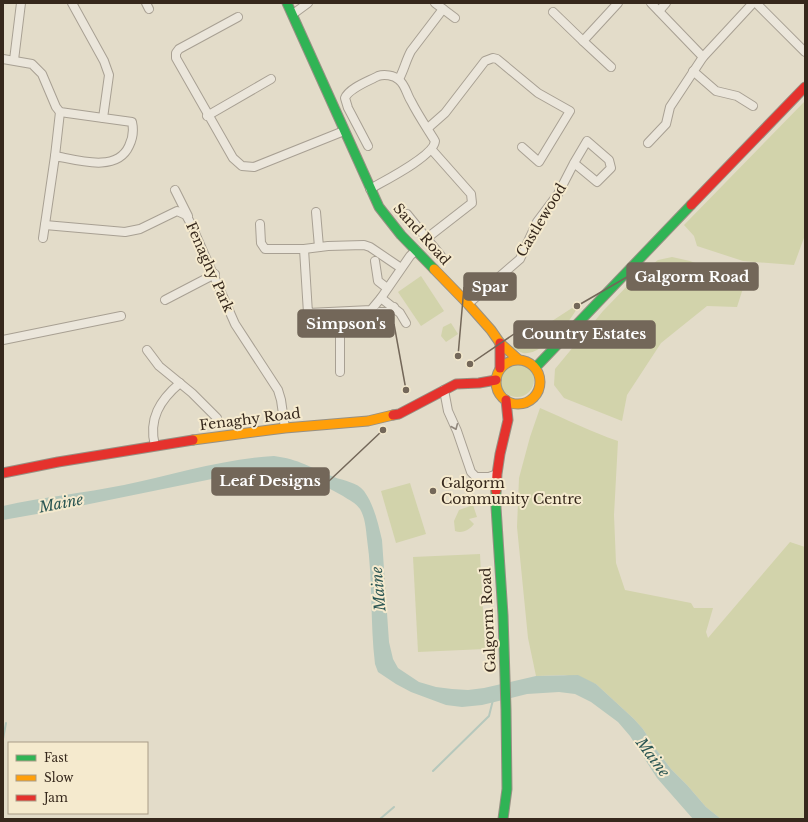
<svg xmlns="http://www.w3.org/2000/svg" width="808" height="822" viewBox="0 0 808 822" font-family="'Libre Baskerville',serif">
<rect width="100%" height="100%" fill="#e3dcc9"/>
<g fill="#d2d3ab">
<path d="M805,101v134l-11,30 -51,-4 -46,-15 -3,-10 -10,-11z"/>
<path d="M672,257l18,4 55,21 -8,25 -30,-1 -46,37 -34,52 -5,26 -58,-23 -10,-13 1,-16 48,-58 31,-32 24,-19z"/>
<path d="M421,276l23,35 -23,15 -23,-34z"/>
<path d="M572,308l4,2c-8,14 -34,46 -53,43 -4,-1 -7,-4 -11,-6z"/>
<path d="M451,323l7,11 -12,8 -5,-6 2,-9z"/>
<circle cx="517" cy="380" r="17"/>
<path d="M540,408c26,11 51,24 78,33l-4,74 2,48 9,27 66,13 3,5h19l-7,24 2,6 82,-96 15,5v272h-84l-15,-12 -19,-22 -16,-16 -16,-21 -12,-19 -9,-10 -38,-35 -31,-9 -29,1 -8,-38 -11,-111 2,-49 11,-41z"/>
<path d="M410,483l16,51 -30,9 -15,-52z"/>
<path d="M473,505l4,12 -8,2 5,5c-4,5 -11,10 -19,7l-1,-10 5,-11z"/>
<path d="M480,554l5,95 -67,3 -5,-95z"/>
</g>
<path fill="#b6c8bc" d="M274,456c25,3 37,12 60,21 10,4 23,5 30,14 10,14 14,32 18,49l7,102 4,17 5,9 21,14 17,5 16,2 16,1 16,-2 52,-12 42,-1 18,9 38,35 9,10 12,19 16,21 16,16 19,22 15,12h-28l-36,-41 -27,-42 -12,-14 -27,-20 -16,-8 -16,-2 -32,2 -45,11 -20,2 -16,-2 -35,-13 -15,-8 -18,-12 -3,-8c-5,-42 -2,-84 -8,-125 -1,-10 -2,-22 -7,-30 -4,-6 -11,-9 -17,-13 -24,-14 -49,-25 -77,-28l-201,41 -62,11v-14c40,-9 81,-13 121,-21 48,-10 100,-26 150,-29z"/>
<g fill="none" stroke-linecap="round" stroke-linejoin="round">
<g stroke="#b6c8bc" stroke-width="2">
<path d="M3,739l3,-16"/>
<path d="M433,771l56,-55 4,-16"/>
<path d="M380,819l14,-12"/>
</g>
<g stroke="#a8a093" stroke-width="10">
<g id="street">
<path d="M146,3l3,6"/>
<path d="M435,3l20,15"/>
<path d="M651,3l52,54"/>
<path d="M756,3l49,49"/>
<path d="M659,11l7,-8"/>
<path d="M553,12l30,29 35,-38"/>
<path d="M293,14l15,-11"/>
<path d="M238,17l-59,32 -3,4v5l57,100 9,8 12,1 90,-36"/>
<path d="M583,41l28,26"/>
<path d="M3,59l29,5 10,10 14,33 4,5 43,6"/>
<path d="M14,60l7,-57"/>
<path d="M693,71l23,20 21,5 16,10"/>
<path d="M399,79c5,-9 7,-19 12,-28l32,-42"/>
<path d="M207,116l64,-37"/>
<path d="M428,128l17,-15 40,-52 8,-3 4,1 41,34 32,18 -31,51 -17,-15"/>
<path d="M648,143l18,-19 4,-17 33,-50 50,-54"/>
<path d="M368,146l-20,-38 -3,-10c4,-10 24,-17 33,-22 6,-2 16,-1 21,4 6,4 8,15 12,21 7,14 16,27 24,40 -1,15 -51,40 -65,48"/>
<path d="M55,156l5,-44"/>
<path d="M175,190l13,26"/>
<path d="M316,212l3,35"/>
<path d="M407,214l34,42"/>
<path d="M260,224l1,19 4,6h39l24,-3 36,-1 6,2 31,21"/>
<path d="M45,225l80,7 15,-3 37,-18 9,4 5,9 44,100 43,66 3,10 4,28"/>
<path d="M43,238l12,-82c22,4 62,17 74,-10 4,-8 5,-15 3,-24l-29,-4 6,-43 -5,-14 -32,-58"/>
<path d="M427,238l45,-35 -1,-9 -39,-44"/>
<path d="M304,249l4,64 63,-3 10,-12 29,-42 6,-6"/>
<path d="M375,261l3,20 9,7"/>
<path d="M381,298l19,15 6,10"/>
<path d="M165,300l50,-26"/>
<path d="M468,304l52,-45 17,-37 21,-28 16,-31 13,-22 22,19 2,8 -14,14 -23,-19"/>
<path d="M340,312v60"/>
<path d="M380,312h10l4,-5"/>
<path d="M3,340l118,-24"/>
<path d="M147,350l12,16 33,27 25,25"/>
<path d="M444,390l4,21 9,20 14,41 5,5h13l8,-3"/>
<path d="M155,446c-7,-27 5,-46 25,-63"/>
</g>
</g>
<g stroke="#979083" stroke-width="11">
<g id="fast">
<path d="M287,3l92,204 22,28 33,34"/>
<path d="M536,367l155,-162"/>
<path d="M496,491v16l7,108 3,95 1,79 -4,30"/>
</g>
</g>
<g stroke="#979083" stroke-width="11">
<g id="slow">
<path d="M434,269l34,35 23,26 9,13 18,16"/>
<circle cx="518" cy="382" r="22"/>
<path d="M193,440l92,-12 83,-7 25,-6"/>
</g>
</g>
<g stroke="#979083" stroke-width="11">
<g id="jam">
<path d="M691,205l114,-118"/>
<path d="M500,343v25"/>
<path d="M393,415l6,-1 57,-30 23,-1 17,-3"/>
<path d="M3,473l55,-11 135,-22"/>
<path d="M496,491l1,-17 3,-20 8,-34 -2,-20"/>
</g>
</g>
<use href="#street" stroke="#ebe6db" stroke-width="8"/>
<use href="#fast" stroke="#30b455" stroke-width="9"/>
<use href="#slow" stroke="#ff9f0a" stroke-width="9"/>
<use href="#jam" stroke="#e5322d" stroke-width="9"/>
</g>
<defs><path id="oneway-chevron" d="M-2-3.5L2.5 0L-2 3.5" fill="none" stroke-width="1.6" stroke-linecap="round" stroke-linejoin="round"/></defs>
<use stroke="#90877c" href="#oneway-chevron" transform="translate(455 427) rotate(67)"/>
<circle fill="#736759" stroke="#f5eace" stroke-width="1.5" cx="433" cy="491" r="4"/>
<g text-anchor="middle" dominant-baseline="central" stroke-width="4" stroke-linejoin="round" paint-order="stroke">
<g font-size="14" fill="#36281c" stroke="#f5eace">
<text transform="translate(541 220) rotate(-59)">Castlewood</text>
<text transform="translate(422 234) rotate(48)">Sand Road</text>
<text transform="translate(210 267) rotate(66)">Fenaghy Park</text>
<text transform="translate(250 419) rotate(-7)">Fenaghy Road</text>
<text transform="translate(488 620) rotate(-93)">Galgorm Road</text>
</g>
<g font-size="14" fill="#36281c" stroke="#f5eace" text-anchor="start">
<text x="441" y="483">Galgorm<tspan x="441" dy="16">Community Centre</tspan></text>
</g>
<g font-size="15" font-style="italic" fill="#2b5653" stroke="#f5eace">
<text transform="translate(61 503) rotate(-11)">Maine</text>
<text transform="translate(378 589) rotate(-95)">Maine</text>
<text transform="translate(653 757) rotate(53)">Maine</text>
</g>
</g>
<path fill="none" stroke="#736759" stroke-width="1.5" d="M577 306L627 277M458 356L464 287M406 390L394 324M470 364L514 334M383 430L329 481"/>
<g fill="#736759" stroke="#f5eace" stroke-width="1.5">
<circle cx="577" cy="306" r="4"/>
<circle cx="458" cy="356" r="4"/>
<circle cx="406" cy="390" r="4"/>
<circle cx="470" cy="364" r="4"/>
<circle cx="383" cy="430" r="4"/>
</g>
<g fill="#736759" stroke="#736759" stroke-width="1.5">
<rect x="627" y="263" width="131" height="27" rx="4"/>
<rect x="464" y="273" width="52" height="27" rx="4"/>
<rect x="298" y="310" width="96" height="27" rx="4"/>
<rect x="514" y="321" width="141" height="27" rx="4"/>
<rect x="212" y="468" width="117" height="27" rx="4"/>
</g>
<g font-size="15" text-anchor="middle" font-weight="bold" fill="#fff">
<text x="692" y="282">Galgorm Road</text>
<text x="490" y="292">Spar</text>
<text x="346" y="329">Simpson's</text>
<text x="584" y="339">Country Estates</text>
<text x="270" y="486">Leaf Designs</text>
</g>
<rect width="808" height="822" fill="none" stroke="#36281c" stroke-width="8"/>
<rect x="8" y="742" width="140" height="72" fill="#f5eace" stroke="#a99c87"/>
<rect x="16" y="755" width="20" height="6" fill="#30b455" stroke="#a99c87"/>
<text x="44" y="762" font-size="12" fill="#36281c">Fast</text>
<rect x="16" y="775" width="20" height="6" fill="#ff9f0a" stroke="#a99c87"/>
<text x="44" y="782" font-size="12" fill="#36281c">Slow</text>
<rect x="16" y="795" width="20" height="6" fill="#e5322d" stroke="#a99c87"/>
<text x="44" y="802" font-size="12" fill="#36281c">Jam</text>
</svg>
